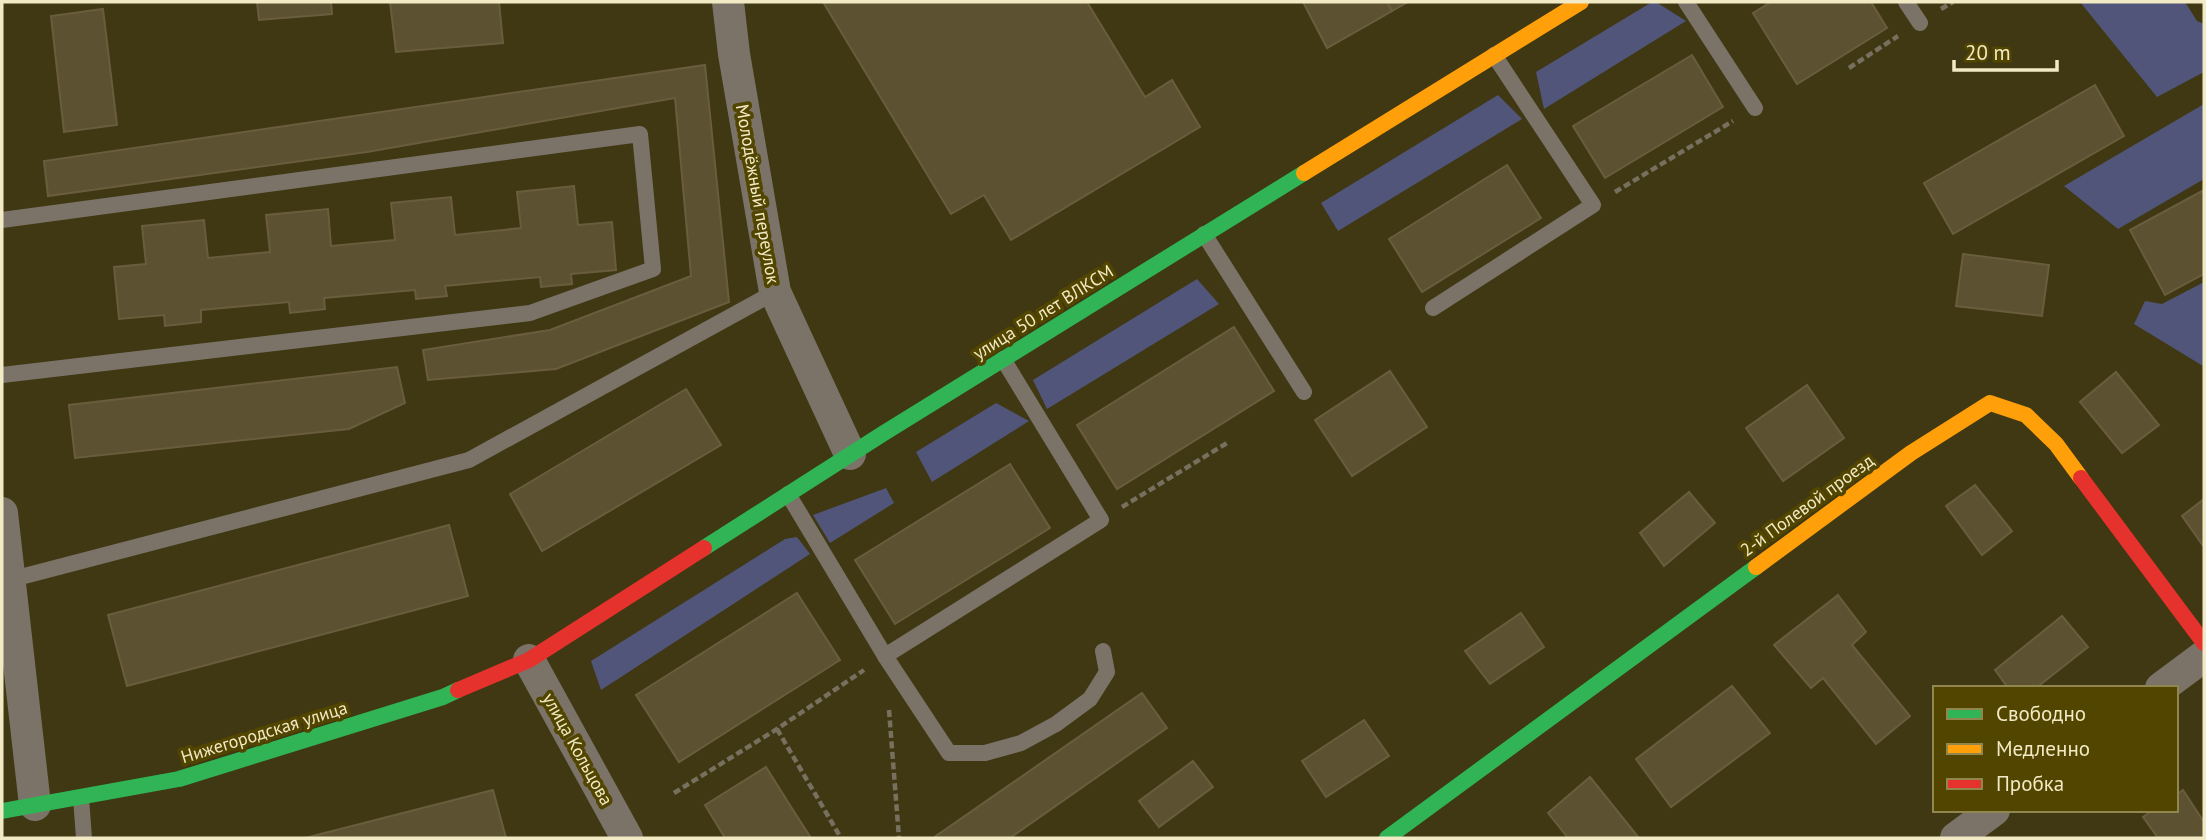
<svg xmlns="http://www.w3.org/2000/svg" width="2206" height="840" viewBox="0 0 2206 840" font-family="'PT Sans',sans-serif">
<rect width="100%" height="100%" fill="#3f3812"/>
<g fill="#515579">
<path d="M1652,2h4l30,19 -142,88 -8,-37z"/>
<path d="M2080,2h105l12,19 7,3v48l-47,25z"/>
<path d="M1498,95l24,24 -184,112 -17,-28z"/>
<path d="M2204,104v75l-86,50 -54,-43z"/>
<path d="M1197,279l22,25 -172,105 -14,-29z"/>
<path d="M2204,282v83l-1,1 -69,-42 11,-23 17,3z"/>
<path d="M996,403l33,18 -97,61 -16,-30z"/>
<path d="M886,488l8,15 -64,40 -17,-28z"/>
<path d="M797,537l13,17 -209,136 -10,-29 194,-122z"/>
</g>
<g fill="#5c5231" stroke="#695d3e" stroke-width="2">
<path d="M257,2h74l1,12 -73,6z"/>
<path d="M390,2h109l4,41 -107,9z"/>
<path d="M823,2h264l58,95 27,-17 28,47 -189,113 -27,-45 -33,19z"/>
<path d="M1303,2h84l5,9 -65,37z"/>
<path d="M1387,2h21l-16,9z"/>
<path d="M1771,2h100l16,26 -90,56 -44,-71z"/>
<path d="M103,9l14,116 -53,7 -13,-116z"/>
<path d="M1692,55l31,52 -118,71 -32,-52z"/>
<path d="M705,65l24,237 -173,67 -128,11 -5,-30 127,-20 141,-54 -16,-178 -308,54 -319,44 -4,-35z"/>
<path d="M2095,85l29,51 -171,98 -29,-51z"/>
<path d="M1507,165l34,53 -119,74 -33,-53z"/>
<path d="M574,186l4,39 34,-3 4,48 -45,4 1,10 -31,3 -1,-10 -95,9 2,10 -31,3 -1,-9 -91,8 1,11 -35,4 -1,-11 -88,8v12l-36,4 -1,-11 -45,4 -5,-52 32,-3 -4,-38 62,-6 4,38 62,-6 -4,-37 62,-6 3,37 64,-6 -4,-37 60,-6 4,38 66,-7 -4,-36z"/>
<path d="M2204,190v84l-39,21 -35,-65z"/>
<path d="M1963,254l86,11 -7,51 -86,-10z"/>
<path d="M1234,327l40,64 -157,98 -40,-64z"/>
<path d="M397,367l8,36 -56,26 -274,29 -6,-53z"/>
<path d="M1390,371l37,56 -75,49 -37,-56z"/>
<path d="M2116,372l43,53 -37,28 -42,-51z"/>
<path d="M1807,385l37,53 -61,43 -37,-53z"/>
<path d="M686,389l35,56 -179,106 -32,-57z"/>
<path d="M1010,464l40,64 -155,96 -40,-64z"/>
<path d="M1975,485l37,46 -30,24 -36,-49z"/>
<path d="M1689,492l26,31 -51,43 -24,-33z"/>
<path d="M2204,499v48l-22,-31z"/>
<path d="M449,525l19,71 -341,90 -19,-71z"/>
<path d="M797,593l43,67 -161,102 -43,-67z"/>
<path d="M1838,595l28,37 -14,13 58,71 -34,28 -53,-66 -12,10 -37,-43z"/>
<path d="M1521,613l23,34 -54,37 -25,-33z"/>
<path d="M2062,616l26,31 -52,41h-28l-13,-18z"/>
<path d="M1732,686l38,47 -99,74 -35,-48z"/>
<path d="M1142,693l25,35 -157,110h-77z"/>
<path d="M1364,720l25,36 -63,41 -24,-36z"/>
<path d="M1193,761l20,26 -54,40 -20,-26z"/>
<path d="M766,767l22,35 23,36h-86l-20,-33z"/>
<path d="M1590,777l49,61h-71l-20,-25z"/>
<path d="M493,790l13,48h-201z"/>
<path d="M2183,790l21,32v16h-46l-15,-21 10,-7h23v-15z"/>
</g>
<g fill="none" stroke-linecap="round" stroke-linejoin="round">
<g stroke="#77705f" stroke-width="4.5" stroke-dasharray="7 3.5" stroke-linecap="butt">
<path d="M1941,9l12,-7"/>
<path d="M1849,68l49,-32"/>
<path d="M1615,192l118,-71"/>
<path d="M1122,507l105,-64"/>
<path d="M889,710l10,128"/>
<path d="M777,729l64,109"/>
<path d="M674,793l103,-64 87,-59"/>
</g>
<g stroke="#7b7368" stroke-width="16">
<path d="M1686,2l69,106"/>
<path d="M1906,2l14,21"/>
<path d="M2,220l638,-86 13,135 -123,44 -528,62"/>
<path d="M1204,234l100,158"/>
<path d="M1433,308l160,-103 -99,-150"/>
<path d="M788,494l97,162 64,97h36l36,-10 35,-19 34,-25 17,-27 -4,-21"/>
<path d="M9,580l460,-120 306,-168"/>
<path d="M885,656l216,-136 -98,-161"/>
<path d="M81,798l3,40"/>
</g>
<g stroke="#7b7368" stroke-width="32">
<path d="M728,2l6,52 41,238 75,162"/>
<path d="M2,513l33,292"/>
<path d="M529,660l98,178"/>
<path d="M2161,688l43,-32"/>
<path d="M1956,838l38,-28"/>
</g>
<g stroke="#30b455" stroke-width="16">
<path d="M704,548l180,-115 420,-260"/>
<path d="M2,811l177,-32 264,-82 15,-7"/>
<path d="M1387,838l369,-271"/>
</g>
<g stroke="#ff9f0a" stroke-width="16">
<path d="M1304,173l277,-171"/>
<path d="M1756,567l155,-114 79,-50 36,12 30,29 25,34"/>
</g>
<g stroke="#e5322d" stroke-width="16">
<path d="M2081,478l123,165"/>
<path d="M458,690l71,-30 175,-112"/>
</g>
</g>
<g text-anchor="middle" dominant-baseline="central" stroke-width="7" stroke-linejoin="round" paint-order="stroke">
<g font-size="18" fill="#f2eac4" stroke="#514500">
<text transform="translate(758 194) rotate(80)">Молодёжный переулок</text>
<text transform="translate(1043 312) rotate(-32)">улица 50 лет ВЛКСМ</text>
<text transform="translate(1807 505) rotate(-36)">2-й Полевой проезд</text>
<text transform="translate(264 732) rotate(-17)">Нижегородская улица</text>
<text transform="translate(578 749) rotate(61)">улица Кольцова</text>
</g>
</g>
<rect width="2206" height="840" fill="none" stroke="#f2eac4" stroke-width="7"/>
<rect x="1933" y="686" width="245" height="126" fill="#514500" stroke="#91874e" stroke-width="2"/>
<rect x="1947" y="709" width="35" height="10" fill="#30b455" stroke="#91874e" stroke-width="2"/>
<text x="1996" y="721" font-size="21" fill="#f2eac4">Свободно</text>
<rect x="1947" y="744" width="35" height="10" fill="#ff9f0a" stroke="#91874e" stroke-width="2"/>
<text x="1996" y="756" font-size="21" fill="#f2eac4">Медленно</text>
<rect x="1947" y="779" width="35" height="10" fill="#e5322d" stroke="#91874e" stroke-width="2"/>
<text x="1996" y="791" font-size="21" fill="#f2eac4">Пробка</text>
<path d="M1954 60v10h103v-10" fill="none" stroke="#f2eac4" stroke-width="3.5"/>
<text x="1965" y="60" font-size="21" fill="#f2eac4" stroke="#514500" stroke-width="5" paint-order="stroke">20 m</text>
</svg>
